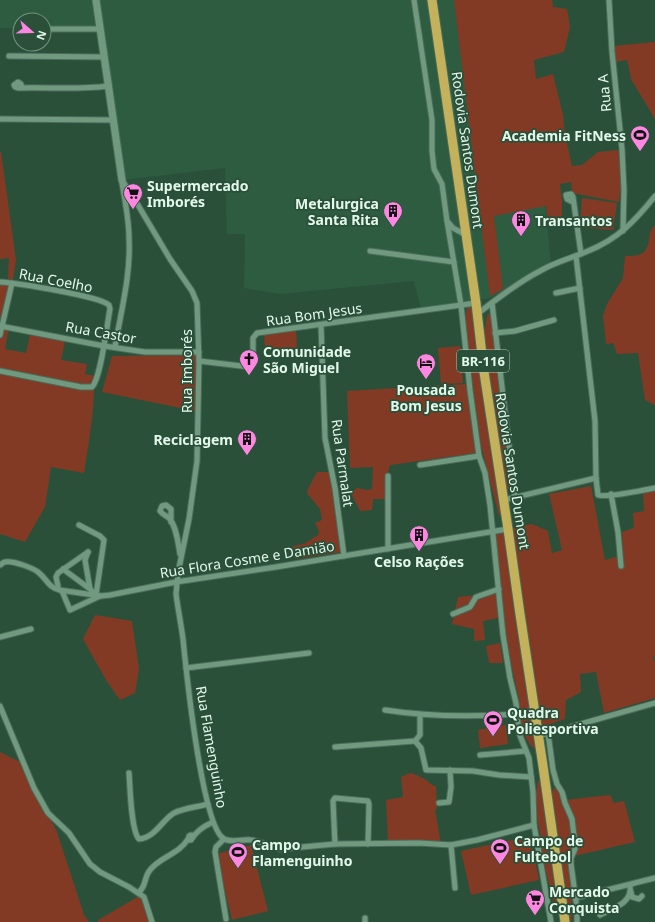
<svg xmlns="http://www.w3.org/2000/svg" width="655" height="922" viewBox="0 0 655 922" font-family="'Noto Sans',sans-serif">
<rect width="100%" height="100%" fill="#2a503a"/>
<path fill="#2e5c41" d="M0,0h526l25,265 -61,33 -69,11 -7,-28 -134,13 -36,-6 1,-54h-18l-2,-66 -103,12 -22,-151 -56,-1v-8h-24v8h-20z"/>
<g fill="#833a24">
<path d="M454,0h98l1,7 14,2 3,18 -6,25 -30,8 2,19 17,-5 10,41 2,20 7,31 10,-1 16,-13 20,-2 1,4 2,29 -2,19 -47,-9 -1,-11 -11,2 2,17v17l-14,3 -2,-15 -52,10 9,73 -13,7z"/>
<path d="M655,42v77l-24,-40 -4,-19 -12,2 -1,-16z"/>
<path d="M0,152h1l15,108 -3,19h-5l1,-21 -9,1z"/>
<path d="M582,198l35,5 -4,27 -33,-3z"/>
<path d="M655,226v179l-10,-5 -7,-47 -21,1 -4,-11 -7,1 -3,-28 4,-12 16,-26 2,-22c4,0 10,0 14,-1 15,-6 6,-23 16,-29z"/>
<path d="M0,282l12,1 -10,43 7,1 -4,22 21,4 4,-19 35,7 -4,19 26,4 -2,10 9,2c1,32 -5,64 -10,97l-33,-6 -6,40 -20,35 -25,-8z"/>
<path d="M468,305h3l30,208 -2,3 -18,-71 -15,-111 -1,-16z"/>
<path d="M489,314h2l10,86 5,33 -1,10 8,49 -1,1 -5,-4 -23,-153 3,-20z"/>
<path d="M296,330l1,19 -32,2 -1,-18z"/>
<path d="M460,346l3,37 -22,1 -3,-36z"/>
<path d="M197,355l-2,56 -93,-19 10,-36z"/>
<path d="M467,384l9,69 -86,12 -3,11v23h-14l-1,11 -12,1 -9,-18 6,-5 10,2 5,-1 1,-22 -23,1 -3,-77z"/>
<path d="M317,472h13l6,36 6,44 -47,7 -2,-13 11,-2 14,-9 1,-4 -4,-8 7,-3 -2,-11 -13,-16 1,-4z"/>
<path d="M591,486l14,74 18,-5 -1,-23 12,-4 -1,-15 11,-2 -1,-17 12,-4v166l-2,1 2,6v35l-51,15 -8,-41 -16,2 1,18 -15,8 -1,19 -15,5 -1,4 -1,1 -7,-4 -24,-166 -4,-31 19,-4 16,7 4,22 10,-3 -13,-56z"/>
<path d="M504,530l31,220c-19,-20 -12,-37 -18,-60 -12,-48 -16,-99 -21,-149l1,-10z"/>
<path d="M496,593l2,25 -15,3 2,19 -11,1v-12l-22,-5 6,-27z"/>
<path d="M95,615l37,6 7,48 -4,24 -15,7 -14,-20 -23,-41z"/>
<path d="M500,643l3,20h-14l-3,-17z"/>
<path d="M506,725l2,19 -28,4 -2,-18z"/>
<path d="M0,752l24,12 33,68 27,83 5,7h-89z"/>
<path d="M410,773c6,1 18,7 22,12l4,1 1,22 -2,2 6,34 -34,-4 -19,1 -2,-41 17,-3 -2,-20z"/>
<path d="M538,781h2l17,122 -4,-2 -10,-42 -3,-26 -3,-16 -1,-23z"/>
<path d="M554,788c13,4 19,44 19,57 0,5 -4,9 -4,14 1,8 3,15 3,22 0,13 -1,25 0,37v3h-2l-2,-2 -17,-125z"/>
<path d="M610,795l4,8 10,-2 11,41 -61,14v-38l-4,-10 -5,-8z"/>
<path d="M530,836l9,44 -68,15 -10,-44z"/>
<path d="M251,845l17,66 -36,9 -16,-66z"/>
<path d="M141,895l3,8 6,19h-52v-2z"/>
</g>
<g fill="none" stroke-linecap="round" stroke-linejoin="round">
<g stroke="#4a6c59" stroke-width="7">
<g id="street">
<path d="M414,0l18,120v31l2,18 8,15 5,37 6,7 13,7"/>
<path d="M609,0l3,52 10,97 2,41 -1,41"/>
<path d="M44,29h56"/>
<path d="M9,56l95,1"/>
<path d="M22,88l-1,-4 -3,-2 -4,3 1,2 3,1c30,-1 60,2 90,-2"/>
<path d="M0,119l113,1 1,1"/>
<path d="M122,180l16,25 32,54 22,32 5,12 2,58 -2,100 -8,58 -11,54 -2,21c2,15 5,30 7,45 3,30 19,188 41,200 8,4 19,0 27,1 11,1 19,7 29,9l55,-5 84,-1 32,2 26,-5 57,-15"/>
<path d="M573,202l-6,-3 -1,-4 5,-1 2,3 8,57"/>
<path d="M447,221l14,84 9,85 9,66 6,17 5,32 13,130 7,43 6,25 3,30 10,25 4,34 1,33 17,97"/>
<path d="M370,251l84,11"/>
<path d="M576,256l19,165 1,57 2,17c7,3 47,-5 57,-7"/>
<path d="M0,282c17,1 99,14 109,23l1,4c-3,15 -9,69 -18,78h-11l-81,-16"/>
<path d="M556,293l24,-5"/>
<path d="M492,303l23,193"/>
<path d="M477,314c20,-15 41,-32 63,-43 15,-9 32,-13 48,-20 30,-12 47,-30 67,-55"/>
<path d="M321,325l4,113 10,50 9,68"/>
<path d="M0,326l104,20 41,6h54"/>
<path d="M495,333l20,-2 39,-11"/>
<path d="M0,335l12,-52"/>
<path d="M115,347c6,-36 16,-72 14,-109 0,-18 -4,-37 -7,-55"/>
<path d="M199,361l51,6 2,-2 1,-3v-24l4,-5 219,-30"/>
<path d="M420,465l59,-9"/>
<path d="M611,494l7,38 3,34"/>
<path d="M504,500l92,-22"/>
<path d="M171,522v-13l-5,-4 -4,1 -2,5c3,4 7,5 10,8 7,10 8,24 10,35"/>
<path d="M79,525l21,11 4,4 -8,55"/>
<path d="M388,549v-73"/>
<path d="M88,552l-3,8 5,29 6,6"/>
<path d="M0,565c2,-1 3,-3 5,-3 7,-2 28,6 33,10 9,7 9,14 21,18l42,6 9,-1 66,-13 100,-15 232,-38"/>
<path d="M63,569l27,20"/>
<path d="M58,586l-2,-9 2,-4 30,-21"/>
<path d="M62,591l8,19 30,-14"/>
<path d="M453,614l17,-7 6,-10 23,-8"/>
<path d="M0,637l31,-8"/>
<path d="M186,668l123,-15"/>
<path d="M0,706l34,82 14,25 21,20 21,31 10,8 29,15 15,10 8,25"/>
<path d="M385,710c44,7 87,7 132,4"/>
<path d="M548,733l5,37 4,14 5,8 3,11 7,16 3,25v5l-4,9v6l6,45v13"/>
<path d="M538,736l117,-33"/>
<path d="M415,741l6,7 5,22 47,1 26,4 32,2"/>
<path d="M335,747l80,-6 5,-6v-20"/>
<path d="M480,755l46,-4"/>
<path d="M129,773c1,13 2,58 10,66 16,-1 24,-20 35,-26 10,-5 24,-6 34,-9"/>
<path d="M439,803l10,-1 2,-15 -1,-17"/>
<path d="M193,836l-2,-1 -2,1v4h2c5,-9 13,-14 22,-18"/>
<path d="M224,839l-8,8 -1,5 11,67"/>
<path d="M335,844l-2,-43 2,-3 33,3 1,3 -1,40"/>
<path d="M451,845l4,43"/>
<path d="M139,892c7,-5 5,-15 11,-22 10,-13 29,-16 38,-31"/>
<path d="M631,892l1,5 7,2 3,-3"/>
<path d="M575,898l80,-20"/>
<path d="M600,915c14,-7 33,-12 30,-30"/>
<path d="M365,918v4"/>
</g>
</g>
<g stroke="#4a6c59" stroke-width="9">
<path id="secondary" d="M96,0l26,180"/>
</g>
<g stroke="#4a6c59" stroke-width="11">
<path id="highway" d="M432,0l44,303 8,69 24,157 12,85 23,152 22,156"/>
</g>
<use href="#street" stroke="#719980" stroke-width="5"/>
<use href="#secondary" stroke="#719980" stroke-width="7"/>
<use href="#highway" stroke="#c4b15c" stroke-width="9"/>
</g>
<defs>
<g id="stadium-pin" transform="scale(1)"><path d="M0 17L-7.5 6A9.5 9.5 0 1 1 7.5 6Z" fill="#fd86e1" stroke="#2a503a"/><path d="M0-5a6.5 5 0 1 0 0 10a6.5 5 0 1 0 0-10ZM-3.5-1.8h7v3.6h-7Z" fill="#111"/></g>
<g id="supermarket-pin" transform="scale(1)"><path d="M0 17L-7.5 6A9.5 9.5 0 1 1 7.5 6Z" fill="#fd86e1" stroke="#2a503a"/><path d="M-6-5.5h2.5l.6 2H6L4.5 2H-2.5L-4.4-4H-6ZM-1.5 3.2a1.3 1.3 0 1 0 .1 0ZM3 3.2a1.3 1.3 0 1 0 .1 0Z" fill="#111"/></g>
<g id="building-pin" transform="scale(1)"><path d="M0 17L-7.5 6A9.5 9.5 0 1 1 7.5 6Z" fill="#fd86e1" stroke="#2a503a"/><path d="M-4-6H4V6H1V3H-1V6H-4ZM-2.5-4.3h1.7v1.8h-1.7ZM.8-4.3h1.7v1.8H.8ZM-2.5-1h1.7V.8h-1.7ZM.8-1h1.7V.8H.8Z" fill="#111"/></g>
<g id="church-pin" transform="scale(1)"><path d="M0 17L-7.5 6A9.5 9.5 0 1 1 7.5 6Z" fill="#fd86e1" stroke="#2a503a"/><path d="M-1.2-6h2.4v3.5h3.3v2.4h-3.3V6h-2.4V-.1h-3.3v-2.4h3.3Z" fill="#111"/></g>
<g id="hotel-pin" transform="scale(1)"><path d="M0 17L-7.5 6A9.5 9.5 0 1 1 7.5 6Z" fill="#fd86e1" stroke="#2a503a"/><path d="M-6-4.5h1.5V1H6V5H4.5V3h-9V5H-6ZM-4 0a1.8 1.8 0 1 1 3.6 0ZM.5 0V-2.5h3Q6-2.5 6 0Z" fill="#111"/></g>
</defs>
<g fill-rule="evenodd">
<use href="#stadium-pin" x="640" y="135"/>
<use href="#supermarket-pin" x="133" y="193"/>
<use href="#building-pin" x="393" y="211"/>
<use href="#building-pin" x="521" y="220"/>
<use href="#church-pin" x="249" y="359"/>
<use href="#hotel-pin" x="426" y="363"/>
<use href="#building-pin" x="247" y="439"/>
<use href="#building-pin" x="419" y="535"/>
<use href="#stadium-pin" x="493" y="720"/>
<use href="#stadium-pin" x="500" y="848"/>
<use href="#stadium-pin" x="238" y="852"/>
<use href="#supermarket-pin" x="535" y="899"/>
</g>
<g text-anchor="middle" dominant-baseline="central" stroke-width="3.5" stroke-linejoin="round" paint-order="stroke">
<rect fill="#2a503a" stroke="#acc6b5" stroke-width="1" x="457" y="350" width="52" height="22" rx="3"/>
<g font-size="13" font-weight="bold" fill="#e3f8ea">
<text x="483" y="361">BR-116</text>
</g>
<g font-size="14" fill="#e3f8ea" stroke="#2a503a">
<text transform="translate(604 93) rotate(-96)">Rua A</text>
<text transform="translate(468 150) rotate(82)">Rodovia Santos Dumont</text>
<text transform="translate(56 280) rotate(11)">Rua Coelho</text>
<text transform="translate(314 314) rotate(-8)">Rua Bom Jesus</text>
<text transform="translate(101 332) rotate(10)">Rua Castor</text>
<text transform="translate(186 371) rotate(-90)">Rua Imborés</text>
<text transform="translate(343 463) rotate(82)">Rua Parmalat</text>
<text transform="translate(513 471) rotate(81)">Rodovia Santos Dumont</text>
<text transform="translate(247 559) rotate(-9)">Rua Flora Cosme e Damião</text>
<text transform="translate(212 747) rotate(80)">Rua Flamenguinho</text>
</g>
<g font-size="14" font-weight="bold" fill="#e3f8ea" stroke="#2a503a" text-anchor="start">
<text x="626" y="135" text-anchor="end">Academia FitNess</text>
<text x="147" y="185">Supermercado<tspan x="147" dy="16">Imborés</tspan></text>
<text x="379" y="203" text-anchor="end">Metalurgica<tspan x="379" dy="16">Santa Rita</tspan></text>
<text x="535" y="220">Transantos</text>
<text x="263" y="351">Comunidade<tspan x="263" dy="16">São Miguel</tspan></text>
<text x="426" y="389" text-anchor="middle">Pousada<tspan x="426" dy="16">Bom Jesus</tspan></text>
<text x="233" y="439" text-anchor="end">Reciclagem</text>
<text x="419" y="561" text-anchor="middle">Celso Rações</text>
<text x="507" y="712">Quadra<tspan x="507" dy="16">Poliesportiva</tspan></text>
<text x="514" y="840">Campo de<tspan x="514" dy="16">Fultebol</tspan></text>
<text x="252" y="844">Campo<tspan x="252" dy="16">Flamenguinho</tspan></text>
<text x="549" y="891">Mercado<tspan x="549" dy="16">Conquista</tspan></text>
</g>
</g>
<g transform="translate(32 32) rotate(110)"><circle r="19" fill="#2a503a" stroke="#749380"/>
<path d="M0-3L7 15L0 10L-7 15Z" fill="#fd86e1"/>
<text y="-6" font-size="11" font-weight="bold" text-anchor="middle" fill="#e3f8ea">N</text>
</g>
</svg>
